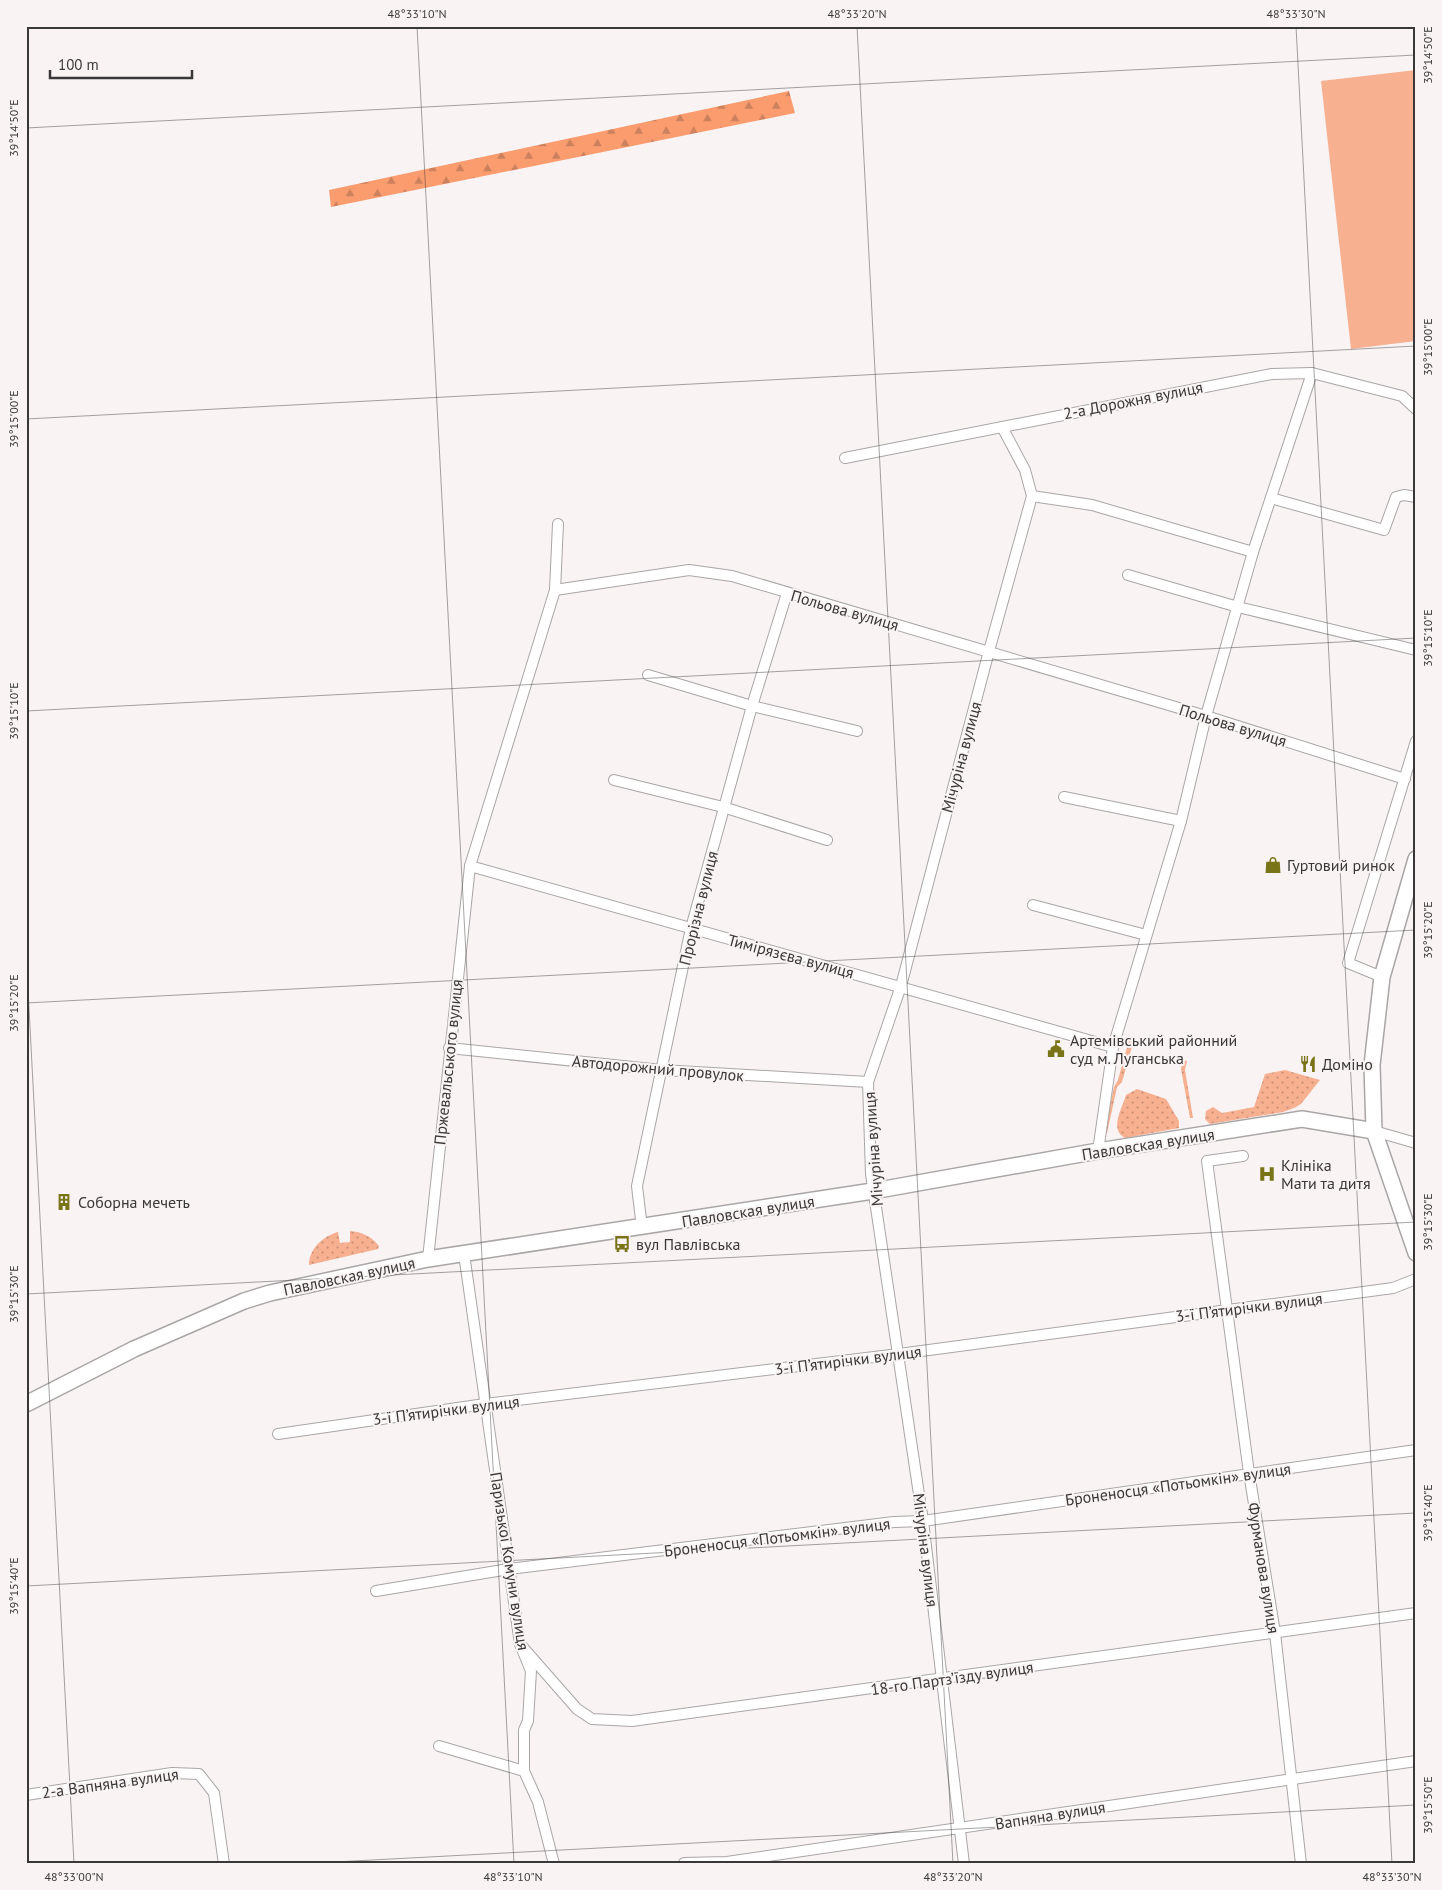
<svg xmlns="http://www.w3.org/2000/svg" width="1442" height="1890" viewBox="0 0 1442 1890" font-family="'PT Sans',sans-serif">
<defs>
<pattern id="grass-dots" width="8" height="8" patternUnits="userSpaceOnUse" patternTransform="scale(1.25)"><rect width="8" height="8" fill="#f7b090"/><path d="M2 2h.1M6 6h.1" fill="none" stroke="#c99076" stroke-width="1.8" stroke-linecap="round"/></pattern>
<pattern id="forest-firs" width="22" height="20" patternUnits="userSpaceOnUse" patternTransform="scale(1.25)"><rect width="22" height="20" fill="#fb9c6f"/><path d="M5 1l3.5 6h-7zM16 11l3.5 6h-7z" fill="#cc805c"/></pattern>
</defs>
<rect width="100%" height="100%" fill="#f9f3f4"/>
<g fill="url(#grass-dots)">
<path d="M1129,1040l4,3 -11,39 -5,5 -10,46 -3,2 10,-48 4,-7z"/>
<path d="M1183,1060l4,1 -2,9 8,48h-3l-9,-49z"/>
<path d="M1285,1070l35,10 -19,24 -7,4 -11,4 -73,12 -5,-5 1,-8 7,-4 9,6 32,-6 11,-33z"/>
<path d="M1137,1089l29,10 13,22v7l-54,10c-16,-9 -3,-29 1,-43z"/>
<path d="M350,1231c12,1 21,5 29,15l-1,3 -69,16c0,-16 14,-29 29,-33l2,11 10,-1z"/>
</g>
<path fill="url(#forest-firs)" d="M789,91l6,22 -464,94 -2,-17z"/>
<path fill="#f7b090" d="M1416,70v271l-65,8 -30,-268z"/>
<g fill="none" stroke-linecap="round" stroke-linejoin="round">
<g stroke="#aaa5a6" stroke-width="12">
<g id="street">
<path d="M845,458l427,-84 40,-1 90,23 14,13"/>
<path d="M1032,496l60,9 161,47"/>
<path d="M1271,498l113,32 12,-33 8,-2 12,2"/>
<path d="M1128,575l110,32 178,43"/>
<path d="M555,590l134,-20 43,6 474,140 199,63"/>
<path d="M648,675l104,31 105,25"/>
<path d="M614,780l109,27 104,33"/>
<path d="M1064,797l117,24"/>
<path d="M470,866l643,181"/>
<path d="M1033,905l113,30"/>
<path d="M1382,977l-34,-14 68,-222"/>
<path d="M449,1048l213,22 206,12"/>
<path d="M1374,1131l42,12"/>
<path d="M1098,1151l15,-104 68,-226 25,-105 47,-164 59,-179"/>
<path d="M1243,1156l-36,5 42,312 26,160 26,231"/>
<path d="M642,1228l-5,-42 54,-258 61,-222 35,-113"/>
<path d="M464,1254l56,390 11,27 -3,50 -4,9v41l14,31 16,62"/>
<path d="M428,1259l42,-393 85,-276 3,-66"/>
<path d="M278,1434l207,-30 414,-50 494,-66 23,-9"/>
<path d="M376,1591l133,-22 385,-47 29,-1 493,-71"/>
<path d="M520,1644l57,65 15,10 40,2 784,-108"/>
<path d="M439,1746l85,25"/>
<path d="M26,1795l146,-22 27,1 15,19 10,71"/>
<path d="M684,1863l43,-1 689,-101"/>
<path d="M964,1864l-41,-343 -52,-347 -3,-92 33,-96 88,-335 43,-155 -7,-26 -23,-43"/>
</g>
</g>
<g stroke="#aaa5a6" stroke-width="18">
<g id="primary">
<path d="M1416,859l-34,118 -10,88 2,66 42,122"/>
<path d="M26,1404l108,-55 110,-48 26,-8 158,-34 445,-68 225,-40 204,-32 72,12"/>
</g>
</g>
<use href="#street" stroke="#fff" stroke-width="10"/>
<use href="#primary" stroke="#fff" stroke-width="15"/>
</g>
<path fill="none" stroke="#393737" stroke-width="1" stroke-opacity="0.45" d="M417,26l97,1838M857,26l96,1838M1296,26l96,1838M26,128l1390,-73M26,419l1390,-73M26,711l1390,-73M26,951l48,913M26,1003l1390,-73M26,1294l1390,-72M26,1586l1390,-73M296,1864l1120,-59"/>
<defs>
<g id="shop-bare" transform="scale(1.35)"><path d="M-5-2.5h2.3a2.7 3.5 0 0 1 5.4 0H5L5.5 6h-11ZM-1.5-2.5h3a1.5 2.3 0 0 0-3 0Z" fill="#7a7418" stroke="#f9f3f4" stroke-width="2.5" paint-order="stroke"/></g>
<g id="civic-bare" transform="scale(1.35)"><path d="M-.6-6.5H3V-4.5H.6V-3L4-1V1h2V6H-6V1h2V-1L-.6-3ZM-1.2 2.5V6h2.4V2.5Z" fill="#7a7418" stroke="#f9f3f4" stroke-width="2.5" paint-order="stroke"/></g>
<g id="restaurant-bare" transform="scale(1.35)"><path d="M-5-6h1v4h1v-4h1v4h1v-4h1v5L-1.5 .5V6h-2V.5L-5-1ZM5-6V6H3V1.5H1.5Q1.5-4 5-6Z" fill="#7a7418" stroke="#f9f3f4" stroke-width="2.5" paint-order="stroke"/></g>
<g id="hospital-bare" transform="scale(1.35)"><path d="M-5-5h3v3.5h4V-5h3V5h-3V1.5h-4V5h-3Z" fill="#7a7418" stroke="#f9f3f4" stroke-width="2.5" paint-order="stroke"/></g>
<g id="building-bare" transform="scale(1.35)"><path d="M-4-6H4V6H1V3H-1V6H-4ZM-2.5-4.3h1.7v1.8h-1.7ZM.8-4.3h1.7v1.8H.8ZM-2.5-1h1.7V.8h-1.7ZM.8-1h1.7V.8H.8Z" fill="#7a7418" stroke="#f9f3f4" stroke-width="2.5" paint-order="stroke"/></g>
<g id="bus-bare" transform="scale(1.35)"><path d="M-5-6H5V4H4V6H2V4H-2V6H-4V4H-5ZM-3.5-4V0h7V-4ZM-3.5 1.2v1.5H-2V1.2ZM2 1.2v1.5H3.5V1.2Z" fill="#7a7418" stroke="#f9f3f4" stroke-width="2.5" paint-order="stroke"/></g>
</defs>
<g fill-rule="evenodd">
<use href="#shop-bare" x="1273" y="865"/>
<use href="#civic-bare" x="1056" y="1049"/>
<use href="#restaurant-bare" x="1308" y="1064"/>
<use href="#hospital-bare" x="1267" y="1174"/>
<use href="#building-bare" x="64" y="1202"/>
<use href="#bus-bare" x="622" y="1244"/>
</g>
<g text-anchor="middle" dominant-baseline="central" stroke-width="4" stroke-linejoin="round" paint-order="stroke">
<g font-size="16" fill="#393737" stroke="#f9f3f4">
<text transform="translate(1133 400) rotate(-11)">2-а Дорожня вулиця</text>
<text transform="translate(845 610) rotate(16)">Польова вулиця</text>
<text transform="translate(1233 725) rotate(17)">Польова вулиця</text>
<text transform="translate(961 757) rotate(-75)">Мічуріна вулиця</text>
<text transform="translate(698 908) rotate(-76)">Прорізна вулиця</text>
<text transform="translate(791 956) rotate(15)">Тимірязєва вулиця</text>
<text transform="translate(448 1062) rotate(-84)">Пржевальського вулиця</text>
<text transform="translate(658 1068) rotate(5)">Автодорожний провулок</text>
<text transform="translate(1148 1144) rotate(-9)">Павловская вулиця</text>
<text transform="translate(873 1149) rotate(-94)">Мічуріна вулиця</text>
<text transform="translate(748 1211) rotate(-9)">Павловская вулиця</text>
<text transform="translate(349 1276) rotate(-12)">Павловская вулиця</text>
<text transform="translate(1249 1307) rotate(-7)">3-ї П’ятирічки вулиця</text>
<text transform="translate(848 1360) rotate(-7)">3-ї П’ятирічки вулиця</text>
<text transform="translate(446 1410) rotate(-7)">3-ї П’ятирічки вулиця</text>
<text transform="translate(1178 1484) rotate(-8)">Броненосця «Потьомкін» вулиця</text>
<text transform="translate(777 1537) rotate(-7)">Броненосця «Потьомкін» вулиця</text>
<text transform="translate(926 1550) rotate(83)">Мічуріна вулиця</text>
<text transform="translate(510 1561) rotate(81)">Паризької Комуни вулиця</text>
<text transform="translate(1264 1568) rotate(81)">Фурманова вулиця</text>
<text transform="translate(952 1678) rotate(-8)">18-го Партз’їзду вулиця</text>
<text transform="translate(110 1783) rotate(-8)">2-а Вапняна вулиця</text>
<text transform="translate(1050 1815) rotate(-9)">Вапняна вулиця</text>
</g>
<g font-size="16" fill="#393737" stroke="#f9f3f4" text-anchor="start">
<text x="1287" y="865">Гуртовий ринок</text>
<text x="1070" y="1040">Артемівський районний<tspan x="1070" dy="18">суд м. Луганська</tspan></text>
<text x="1322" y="1064">Доміно</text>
<text x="1281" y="1165">Клініка<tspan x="1281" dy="18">Мати та дитя</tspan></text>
<text x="78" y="1202">Соборна мечеть</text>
<text x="636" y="1244">вул Павлівська</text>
</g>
</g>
<rect width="1442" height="1890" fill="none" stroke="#f9f3f4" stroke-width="55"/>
<path d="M50 70v8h142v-8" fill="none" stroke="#393737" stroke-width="2.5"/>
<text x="58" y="70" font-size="15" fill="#393737" stroke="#f9f3f4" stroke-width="4" paint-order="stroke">100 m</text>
<rect x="28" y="28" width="1386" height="1834" fill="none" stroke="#393737" stroke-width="2"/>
<g font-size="12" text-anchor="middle" fill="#393737">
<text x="417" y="18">48°33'10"N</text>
<text x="857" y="18">48°33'20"N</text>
<text x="1296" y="18">48°33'30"N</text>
<text transform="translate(1428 55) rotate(-90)" y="4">39°14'50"E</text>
<text transform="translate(14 128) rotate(-90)" y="4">39°14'50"E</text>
<text transform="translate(1428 347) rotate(-90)" y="4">39°15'00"E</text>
<text transform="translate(14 419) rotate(-90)" y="4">39°15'00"E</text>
<text transform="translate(1428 638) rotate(-90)" y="4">39°15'10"E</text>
<text transform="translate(14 711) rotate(-90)" y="4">39°15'10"E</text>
<text transform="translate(1428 930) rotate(-90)" y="4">39°15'20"E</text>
<text transform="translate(14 1003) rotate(-90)" y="4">39°15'20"E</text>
<text transform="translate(1428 1222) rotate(-90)" y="4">39°15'30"E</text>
<text transform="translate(14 1294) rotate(-90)" y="4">39°15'30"E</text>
<text transform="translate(1428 1513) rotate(-90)" y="4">39°15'40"E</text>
<text transform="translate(14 1586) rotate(-90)" y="4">39°15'40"E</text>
<text transform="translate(1428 1805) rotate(-90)" y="4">39°15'50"E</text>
<text x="74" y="1881">48°33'00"N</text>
<text x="513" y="1881">48°33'10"N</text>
<text x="953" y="1881">48°33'20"N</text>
<text x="1392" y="1881">48°33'30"N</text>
</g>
</svg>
